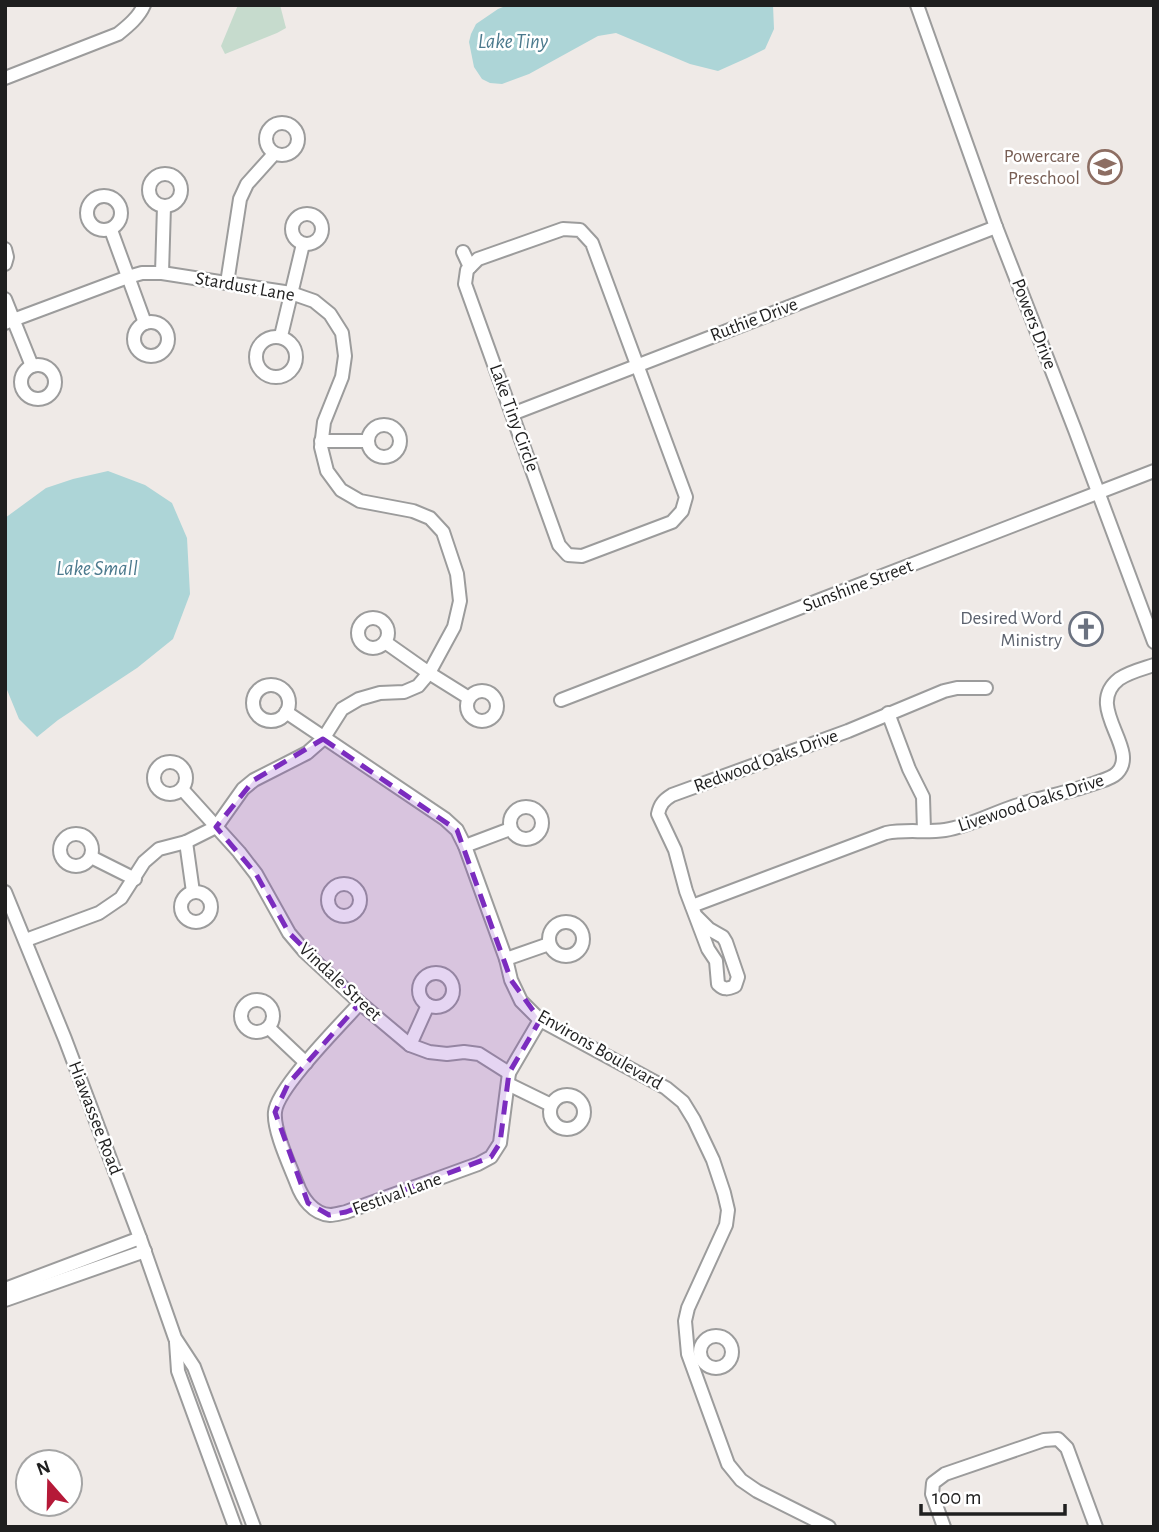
<svg xmlns="http://www.w3.org/2000/svg" width="1159" height="1532" viewBox="0 0 1159 1532" font-family="'Alegreya Sans',sans-serif">
<rect width="100%" height="100%" fill="#efeae7"/>
<path fill="#c6dbcd" d="M238,5h42l6,23 -9,5 -52,21 -4,-8z"/>
<g fill="#add5d7">
<path d="M508,5h265l1,24 -9,20 -18,9 -29,13 -28,-7 -74,-31 -18,3 -69,38 -27,10 -12,-1 -8,-4 -8,-12 -5,-25 2,-8 5,-10 22,-15z"/>
<path d="M108,471l37,14 27,18 15,35 3,56 -17,45 -36,29 -79,52 -21,17 -18,-18 -14,-34v-167l41,-30 27,-9z"/>
</g>
<g fill="none" stroke-linecap="round" stroke-linejoin="round">
<g stroke="#9c9c9c" stroke-width="16">
<g id="minor">
<path d="M917,5l79,222 79,203 79,212"/>
<path d="M5,78l113,-44c10,-8 21,-17 26,-29"/>
<circle cx="282" cy="139" r="16"/>
<circle cx="165" cy="190" r="16"/>
<circle cx="104" cy="213" r="17"/>
<circle cx="307" cy="229" r="15"/>
<path d="M563,229l17,1 12,13 94,254 -4,14 -10,11 -90,34 -14,-1 -9,-10 -94,-261 2,-14 11,-11z"/>
<path d="M111,230l34,93"/>
<path d="M5,249l2,8 -2,7"/>
<path d="M463,252l7,15"/>
<path d="M162,273l2,-67"/>
<path d="M227,283l13,-84 7,-15 27,-30"/>
<path d="M5,299l27,67"/>
<circle cx="151" cy="339" r="17"/>
<path d="M5,323l123,-46 14,-4h20l129,20 23,8 16,13 12,19 3,23 -3,21 -18,45 -3,25 6,24 14,19 19,11 53,10 17,7 13,14 14,42 3,27 -6,26 -25,46 -11,13 -14,6 -24,1 -21,6 -17,10 -19,30 -16,14 -53,27 -11,9 -27,38 -30,15 -27,7 -15,13 -23,36 -22,15 -73,27"/>
<path d="M281,336l22,-92"/>
<circle cx="276" cy="357" r="20"/>
<circle cx="38" cy="382" r="17"/>
<path d="M512,414l484,-187"/>
<circle cx="384" cy="441" r="16"/>
<path d="M321,441h47"/>
<circle cx="373" cy="633" r="15"/>
<path d="M385,642l44,31 40,25"/>
<circle cx="271" cy="703" r="18"/>
<circle cx="482" cy="706" r="15"/>
<path d="M561,700l593,-229"/>
<path d="M286,712l159,107 12,11 8,16 41,113 5,21 10,21 19,19 126,68 17,14 11,18 19,40 11,33 4,17 -2,15 -38,83 -3,13 3,33 40,110 13,16 16,11 72,36"/>
<path d="M888,713l21,56 14,28 1,34"/>
<circle cx="170" cy="778" r="16"/>
<path d="M182,789l57,63 17,22 33,59 16,19 55,51 50,42 19,7 18,2 17,-2 15,2 30,19"/>
<circle cx="526" cy="823" r="16"/>
<circle cx="76" cy="850" r="16"/>
<path d="M186,842l7,50"/>
<path d="M465,846l45,-17"/>
<path d="M91,857l44,22"/>
<circle cx="344" cy="900" r="16"/>
<circle cx="196" cy="907" r="15"/>
<path d="M5,892l60,147 75,199 35,100 19,29 60,160"/>
<path d="M692,906l194,-73c20,-4 39,0 59,-3 25,-4 46,-16 70,-24 28,-9 56,-14 83,-24 6,-2 14,-4 19,-9 24,-24 -34,-66 2,-94 10,-7 23,-10 35,-14"/>
<path d="M696,916l13,13 14,8 3,5 12,35 -3,9c-7,3 -11,4 -17,-2l-2,-23 -8,-12 -22,-58 -11,-41 -17,-36c2,-10 6,-14 14,-19l176,-64 96,-40 13,-3h29"/>
<circle cx="566" cy="939" r="17"/>
<path d="M506,959l43,-15"/>
<circle cx="436" cy="990" r="17"/>
<circle cx="257" cy="1016" r="16"/>
<path d="M360,1003c-19,21 -83,85 -85,109 -2,18 15,54 22,72 5,14 16,30 33,31 5,0 11,-2 16,-3l132,-48 13,-7 9,-14 9,-70 31,-53"/>
<path d="M269,1028l37,35"/>
<path d="M410,1045l18,-40"/>
<path d="M508,1084l43,21"/>
<circle cx="567" cy="1112" r="17"/>
<path d="M5,1289l135,-51"/>
<path d="M5,1300l140,-49"/>
<circle cx="716" cy="1352" r="16"/>
<path d="M176,1342l2,29 57,156"/>
<path d="M944,1527l-12,-33 1,-11 12,-9 99,-34 14,-1 9,9 29,79"/>
</g>
</g>
<use href="#minor" stroke="#fff" stroke-width="12"/>
</g>
<path fill="#7b2cbf" fill-opacity="0.2" stroke="#7b2cbf" stroke-width="5" stroke-dasharray="14 9" stroke-linejoin="round" d="M323,739l134,91 54,150 29,40 -31,53 -9,70 -9,14 -145,55 -17,3 -21,-12 -33,-91 13,-28 72,-81 -71,-70 -33,-59 -40,-47 38,-47z"/>
<defs>
<g id="school-ring" transform="scale(1.75)"><circle r="9.5" fill="#fff" stroke="#8d6e63" stroke-width="1.5"/><path d="M0-5L7-2L0 1L-7-2ZM-4 1L0 2.5L4 1V4Q0 6-4 4Z" fill="#8d6e63"/></g>
<g id="church-ring" transform="scale(1.75)"><circle r="9.5" fill="#fff" stroke="#6b7280" stroke-width="1.5"/><path d="M-1.2-6h2.4v3.5h3.3v2.4h-3.3V6h-2.4V-.1h-3.3v-2.4h3.3Z" fill="#6b7280"/></g>
</defs>
<g fill-rule="evenodd">
<use href="#school-ring" x="1105" y="167"/>
<use href="#church-ring" x="1086" y="629"/>
</g>
<g text-anchor="middle" dominant-baseline="central" stroke-width="5" stroke-linejoin="round" paint-order="stroke">
<g font-size="19" fill="#785e54" stroke="#fff" text-anchor="end">
<text x="1080" y="156">Powercare<tspan x="1080" dy="22">Preschool</tspan></text>
</g>
<g font-size="19" fill="#1f1f1f" stroke="#fff">
<text transform="translate(245 287) rotate(10)">Stardust Lane</text>
<text transform="translate(754 320) rotate(-21)">Ruthie Drive</text>
<text transform="translate(1034 324) rotate(69)">Powers Drive</text>
<text transform="translate(514 418) rotate(70)">Lake Tiny Circle</text>
<text transform="translate(858 586) rotate(-21)">Sunshine Street</text>
<text transform="translate(766 761) rotate(-20)">Redwood Oaks Drive</text>
<text transform="translate(1031 803) rotate(-18)">Livewood Oaks Drive</text>
<text transform="translate(340 982) rotate(43)">Vindale Street</text>
<text transform="translate(600 1050) rotate(30)">Environs Boulevard</text>
<text transform="translate(95 1118) rotate(69)">Hiawassee Road</text>
<text transform="translate(397 1194) rotate(-20)">Festival Lane</text>
</g>
<g font-size="19" fill="#5b616d" stroke="#fff" text-anchor="end">
<text x="1062" y="618">Desired Word<tspan x="1062" dy="22">Ministry</tspan></text>
</g>
<g font-size="21" font-style="italic" fill="#4c7a8d" stroke="#fff">
<text x="513" y="41">Lake Tiny</text>
<text x="97" y="568">Lake Small</text>
</g>
</g>
<rect width="1159" height="1532" fill="none" stroke="#1f1f1f" stroke-width="14"/>
<g transform="translate(49 1483) rotate(340)"><circle r="33" fill="#ffffff" stroke="#a5a5a5" stroke-width="2"/>
<path d="M0-5L12 26L0 18L-12 26Z" fill="#b51938"/>
<text y="-10" font-size="19" font-weight="bold" text-anchor="middle" fill="#1f1f1f">N</text>
</g>
<path d="M921 1504v10h144v-10" fill="none" stroke="#1f1f1f" stroke-width="3.5"/>
<text x="932" y="1504" font-size="21" fill="#1f1f1f" stroke="#ffffff" stroke-width="5" paint-order="stroke">100 m</text>
</svg>
